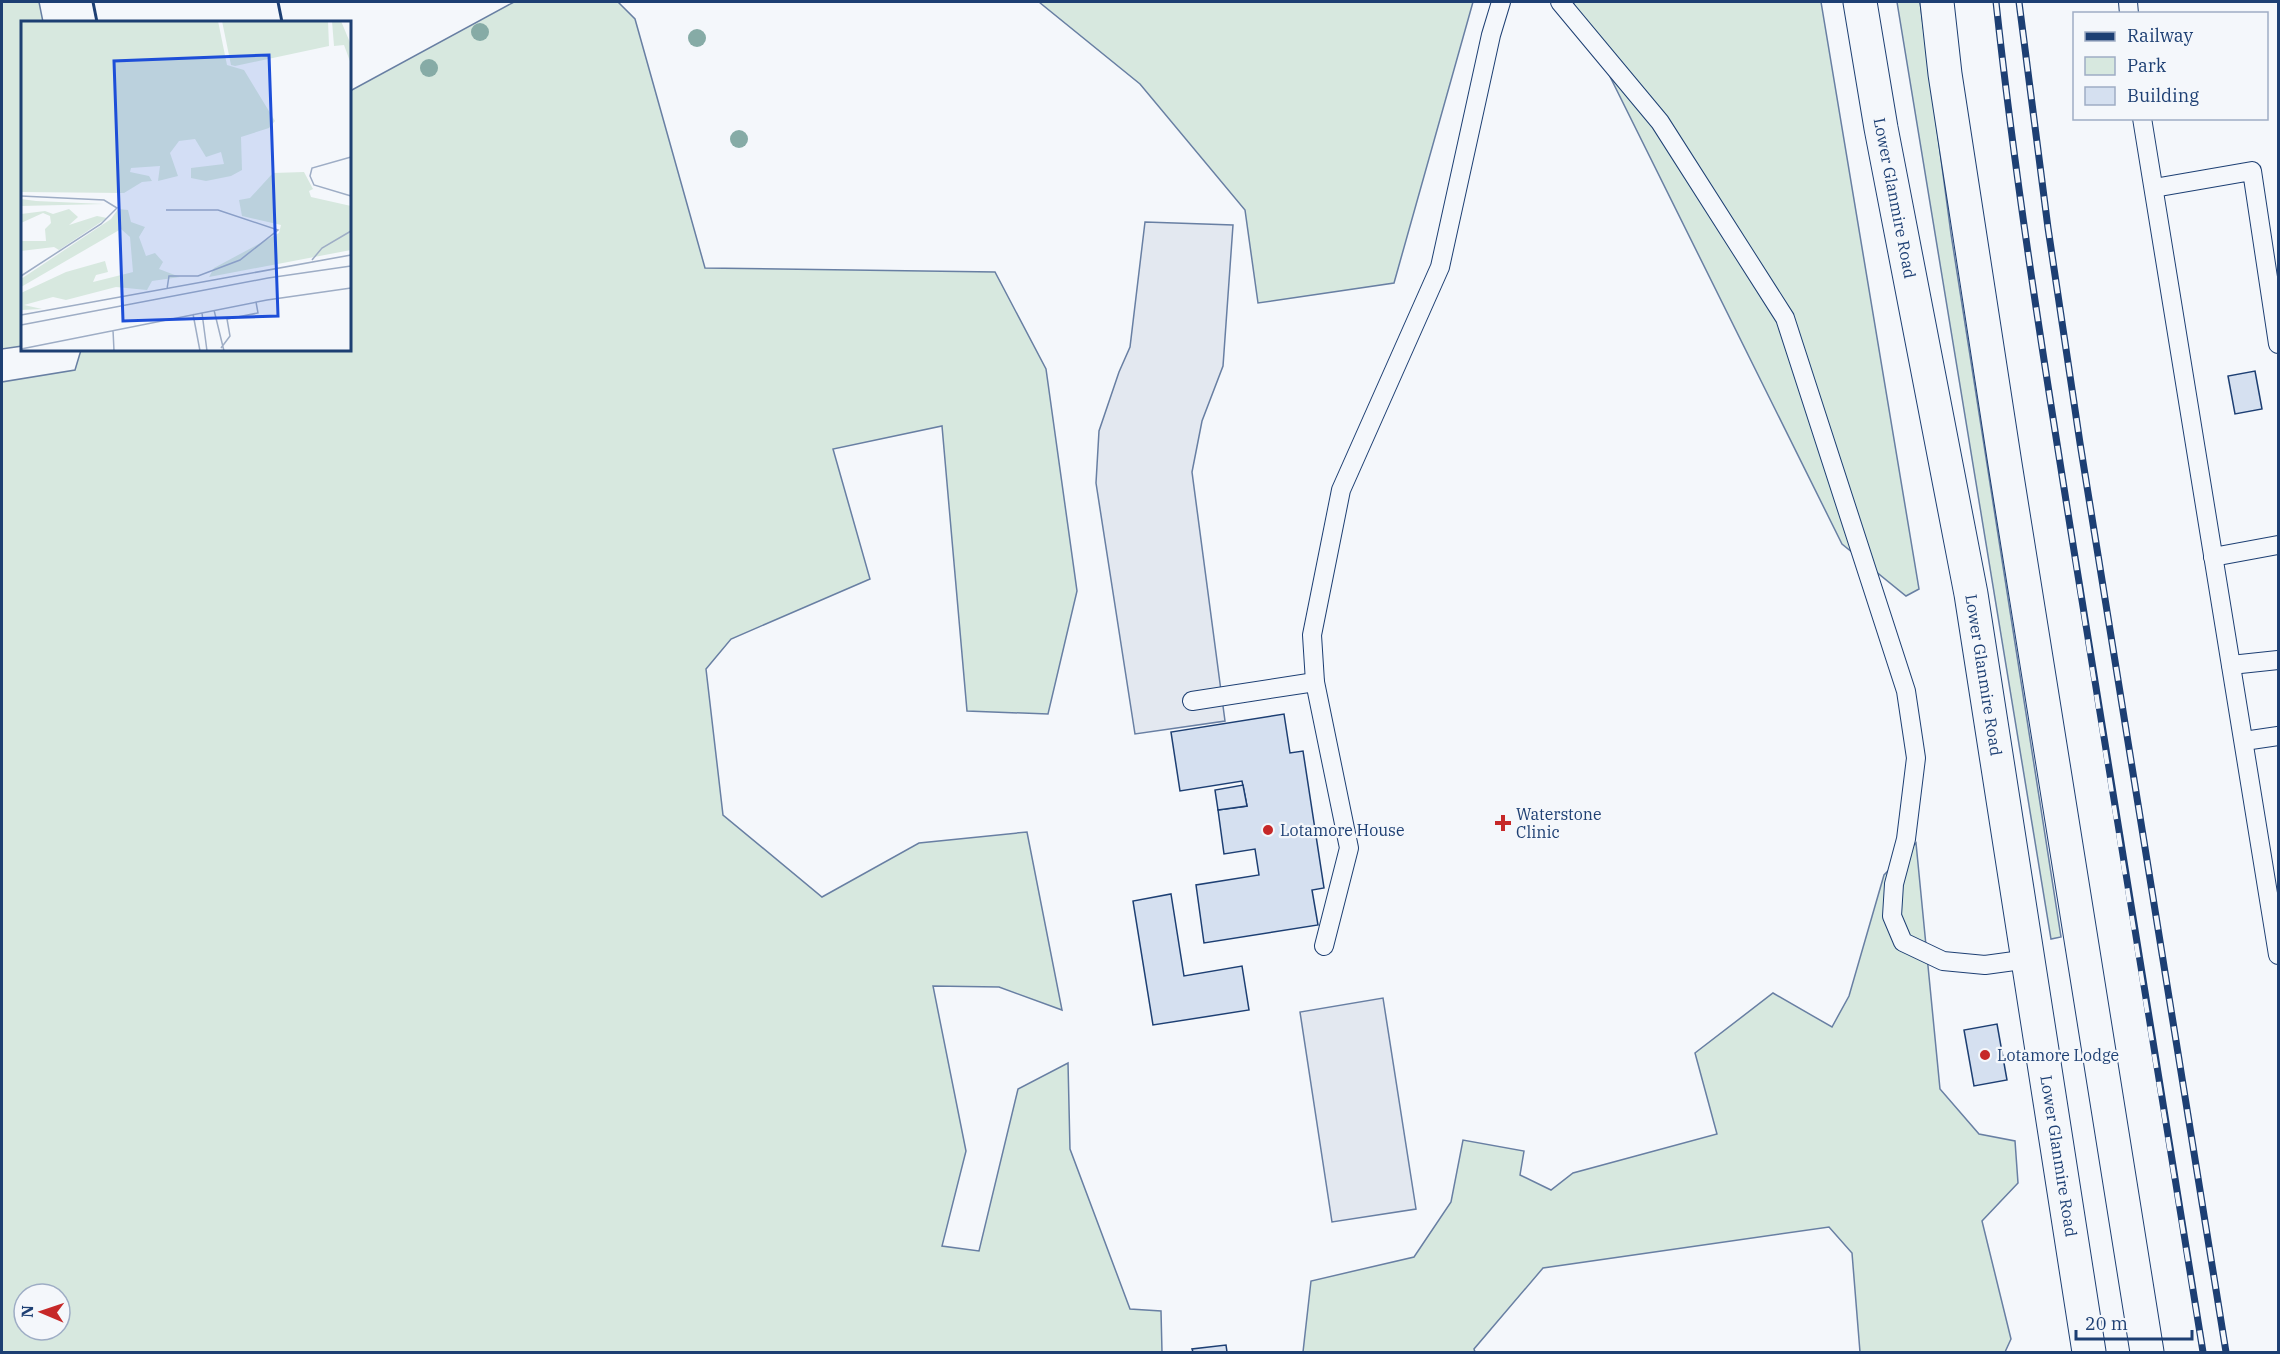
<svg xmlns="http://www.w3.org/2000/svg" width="2280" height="1354" viewBox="0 0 2280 1354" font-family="'IBM Plex Serif',serif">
<rect width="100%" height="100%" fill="#f4f7fb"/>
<g fill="#d7e8df" stroke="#687fa3" stroke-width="1.5" fill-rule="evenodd">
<path d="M2,2h37l4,20h-21v324l-20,3z"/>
<path d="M514,2h104l17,17 70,249 290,4 51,97 31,222 -29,123 -81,-3 -25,-285 -109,23 37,130 -139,60 -25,30 17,146 99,82 97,-54 108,-11 35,178 -63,-23 -66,-1 33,165 -24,95 37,5 39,-162 50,-26 2,86 60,160 31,2 1,41h-1160v-970l73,-12 6,-20h269v-259zM24,1294h36v36h-36z"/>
<path d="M1039,2h434l-79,281 -136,20 -13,-93 -105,-126z"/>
<path d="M1573,2h248l98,587 -13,7 -64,-52z"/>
<path d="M1897,2h23l31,232 110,703 -10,2z"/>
<path d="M1916,843l24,246 39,45 36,7 3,42 -36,38 29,118 -6,13h-145l-8,-99 -23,-26 -286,41 -69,81 1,3h-172l8,-71 103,-24 37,-55 12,-62 61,11 -4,24 31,15 22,-17 144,-39 -22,-81 78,-60 59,34 17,-31 35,-121z"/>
</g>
<g fill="#e3e8f0" stroke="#687fa3" stroke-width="1.5">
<path d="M1145,222l88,3 -10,141 -21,55 -10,51 33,249 -90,13 -39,-251 3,-52 20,-59 11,-25z"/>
<path d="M1383,998l33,211 -84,13 -32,-210z"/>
</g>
<g fill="#d5e0f0" stroke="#1d3f73" stroke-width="1.5">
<path d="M2255,371l7,38 -27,5 -7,-38z"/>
<path d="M1284,714l6,39 13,-2 21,137 -12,2 6,35 -114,18 -8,-58 63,-10 -4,-26 -31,5 -6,-44 29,-4 -5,-25 -62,10 -9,-59z"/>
<path d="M1243,785l4,21 -29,4 -3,-20z"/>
<path d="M1171,894l13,82 58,-10 7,44 -96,15 -20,-124z"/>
<path d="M1997,1024l10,56 -33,6 -10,-56z"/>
<path d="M1226,1345l1,7h-34l-1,-3z"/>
</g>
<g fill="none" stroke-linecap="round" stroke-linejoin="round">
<g stroke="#1d3f73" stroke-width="20">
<g id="service">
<path d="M1560,2l100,120 125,196 121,373 10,67 -10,81 -12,45 -2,32 11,26 40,19 42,4 44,-6"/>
<path d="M2128,2l1,12"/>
<path d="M2142,118l136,837"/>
<path d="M2154,188l98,-17 26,173"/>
<path d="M2213,557l65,-12"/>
<path d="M2231,665l47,-5"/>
<path d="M1192,701l123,-19"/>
<path d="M2244,741l34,-5"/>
<path d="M1324,946l25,-98 -34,-166 -3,-47 29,-145 99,-223 51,-232 10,-33"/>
</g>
</g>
<g stroke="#1d3f73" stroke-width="35">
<g id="trunk">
<path d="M1860,2l21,126 90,466 118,758"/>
<path d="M1937,2l8,72 60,390 142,888"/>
</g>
</g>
<use href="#service" stroke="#f4f7fb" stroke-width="18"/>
<use href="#trunk" stroke="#f4f7fb" stroke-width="33"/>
<g stroke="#1d3f73" stroke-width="7">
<g id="rail">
<path d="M1996,2c19,177 47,354 75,530 42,274 87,547 132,820"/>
<path d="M2019,2l29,226 32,215 146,909"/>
</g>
</g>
<use href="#rail" stroke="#f4f7fb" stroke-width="4.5" stroke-dasharray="14" stroke-linecap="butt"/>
<g stroke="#1d3f73" stroke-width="3">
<path d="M93,2l4,20"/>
<path d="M278,2l4,20"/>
</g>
</g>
<g fill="#86aba6">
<circle cx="480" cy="32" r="9"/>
<circle cx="697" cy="38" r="9"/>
<circle cx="429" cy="68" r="9"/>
<circle cx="739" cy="139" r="9"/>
</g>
<g fill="#c62828" stroke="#f4f7fb" stroke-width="2">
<path d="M1500 814h6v6h6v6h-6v6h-6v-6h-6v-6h6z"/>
<circle cx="1268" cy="830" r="6"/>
<circle cx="1985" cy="1055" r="6"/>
</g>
<g text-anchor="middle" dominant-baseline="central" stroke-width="4.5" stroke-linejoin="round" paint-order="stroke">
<g font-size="16" fill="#1d3f73" stroke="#f4f7fb">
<text transform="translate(1895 198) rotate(79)">Lower Glanmire Road</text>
<text transform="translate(1984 675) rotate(81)">Lower Glanmire Road</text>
<text transform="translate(2059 1156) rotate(81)">Lower Glanmire Road</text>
</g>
<g font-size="16" fill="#1d3f73" stroke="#f4f7fb" text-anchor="start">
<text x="1516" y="814">Waterstone<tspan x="1516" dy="18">Clinic</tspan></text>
<text x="1280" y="830">Lotamore House</text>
<text x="1997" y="1055">Lotamore Lodge</text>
</g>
</g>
<g transform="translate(21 21)">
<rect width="330" height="330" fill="#f4f7fb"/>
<path d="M0,0h197l9,44 17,5 31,51 -6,7 -28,9 1,33 -11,6 -25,5 -15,-3v-10l33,-4 -3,-12 -15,5 -11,-18 -16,2 -9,12 8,23 -20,5 2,-15 -29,2 -1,4 19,4 3,5 -10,1 -18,11 -103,-1zM201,0h106l1,25 -94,20 -4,-1zM311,0h9l10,24v19l-7,-19 -10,1zM283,151l9,17 -4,2 2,6 40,9v44l-142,27 5,-9 65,-35 2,-8 -39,-9 -3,-16 11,-2 23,-25zM0,178l15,2 68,3 -83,2zM48,188l9,8 -9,8 28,-9 10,2 -48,32 -5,-3 -33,4v-10h25l-1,-12 6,-6 -1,-7 -7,-3 -22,10v-9l24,-3 8,3zM97,188l10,1 3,12 14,5 -6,10 7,19 9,-3 8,9 -4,7 21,8 -28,4 -5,9 -31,-3 -50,13 -13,-3 -29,8 18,4 -21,1v-17l45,-21 39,-11 3,11 -12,3 -3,7 40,-10 -3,-35 -9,-8 -100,58v-8l90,-60z" fill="#d7e8df"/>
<path fill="none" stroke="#9eadc5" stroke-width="1.5" d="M330,136l-39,11 -2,8 4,9 37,11M0,175l83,4 13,8 -16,16 -80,52M145,189h52l60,20 -38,30 -42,16h-29l-2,13M291,239l10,-12 29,-17M193,289l10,41M181,292l5,38M172,293l7,37M0,294l330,-60M0,304l247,-47 83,-12M92,309l1,21M200,327l9,-12 -3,-17 31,-6 -2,-11M0,328l246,-49 84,-12"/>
<path fill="#1d4ed8" fill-opacity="0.15" stroke="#1d4ed8" stroke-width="3" d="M248,34l9,261 -155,5 -9,-260z"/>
<rect width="330" height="330" fill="none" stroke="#1d3f73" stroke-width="3"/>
</g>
<rect width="2280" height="1354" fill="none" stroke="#1d3f73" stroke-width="6"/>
<rect x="2073" y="12" width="195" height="108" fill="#f4f7fb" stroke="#9eadc5" stroke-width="1.5"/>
<rect x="2085" y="32" width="30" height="9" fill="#1d3f73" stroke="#9eadc5" stroke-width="1.5"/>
<text x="2127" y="42" font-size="18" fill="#1d3f73">Railway</text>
<rect x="2085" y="57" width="30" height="18" fill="#d7e8df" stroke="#9eadc5" stroke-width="1.5"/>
<text x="2127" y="72" font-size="18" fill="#1d3f73">Park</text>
<rect x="2085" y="87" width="30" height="18" fill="#d5e0f0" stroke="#9eadc5" stroke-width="1.5"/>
<text x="2127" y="102" font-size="18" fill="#1d3f73">Building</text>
<g transform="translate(42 1312) rotate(272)"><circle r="28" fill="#f4f7fb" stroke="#9eadc5" stroke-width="1.5"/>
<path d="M0-4.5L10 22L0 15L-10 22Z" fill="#c62828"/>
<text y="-9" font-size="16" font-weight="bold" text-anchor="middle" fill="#1d3f73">N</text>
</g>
<path d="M2076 1330v9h116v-9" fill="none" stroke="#1d3f73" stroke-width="3"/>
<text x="2085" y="1330" font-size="18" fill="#1d3f73" stroke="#f4f7fb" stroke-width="4.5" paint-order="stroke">20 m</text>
</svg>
